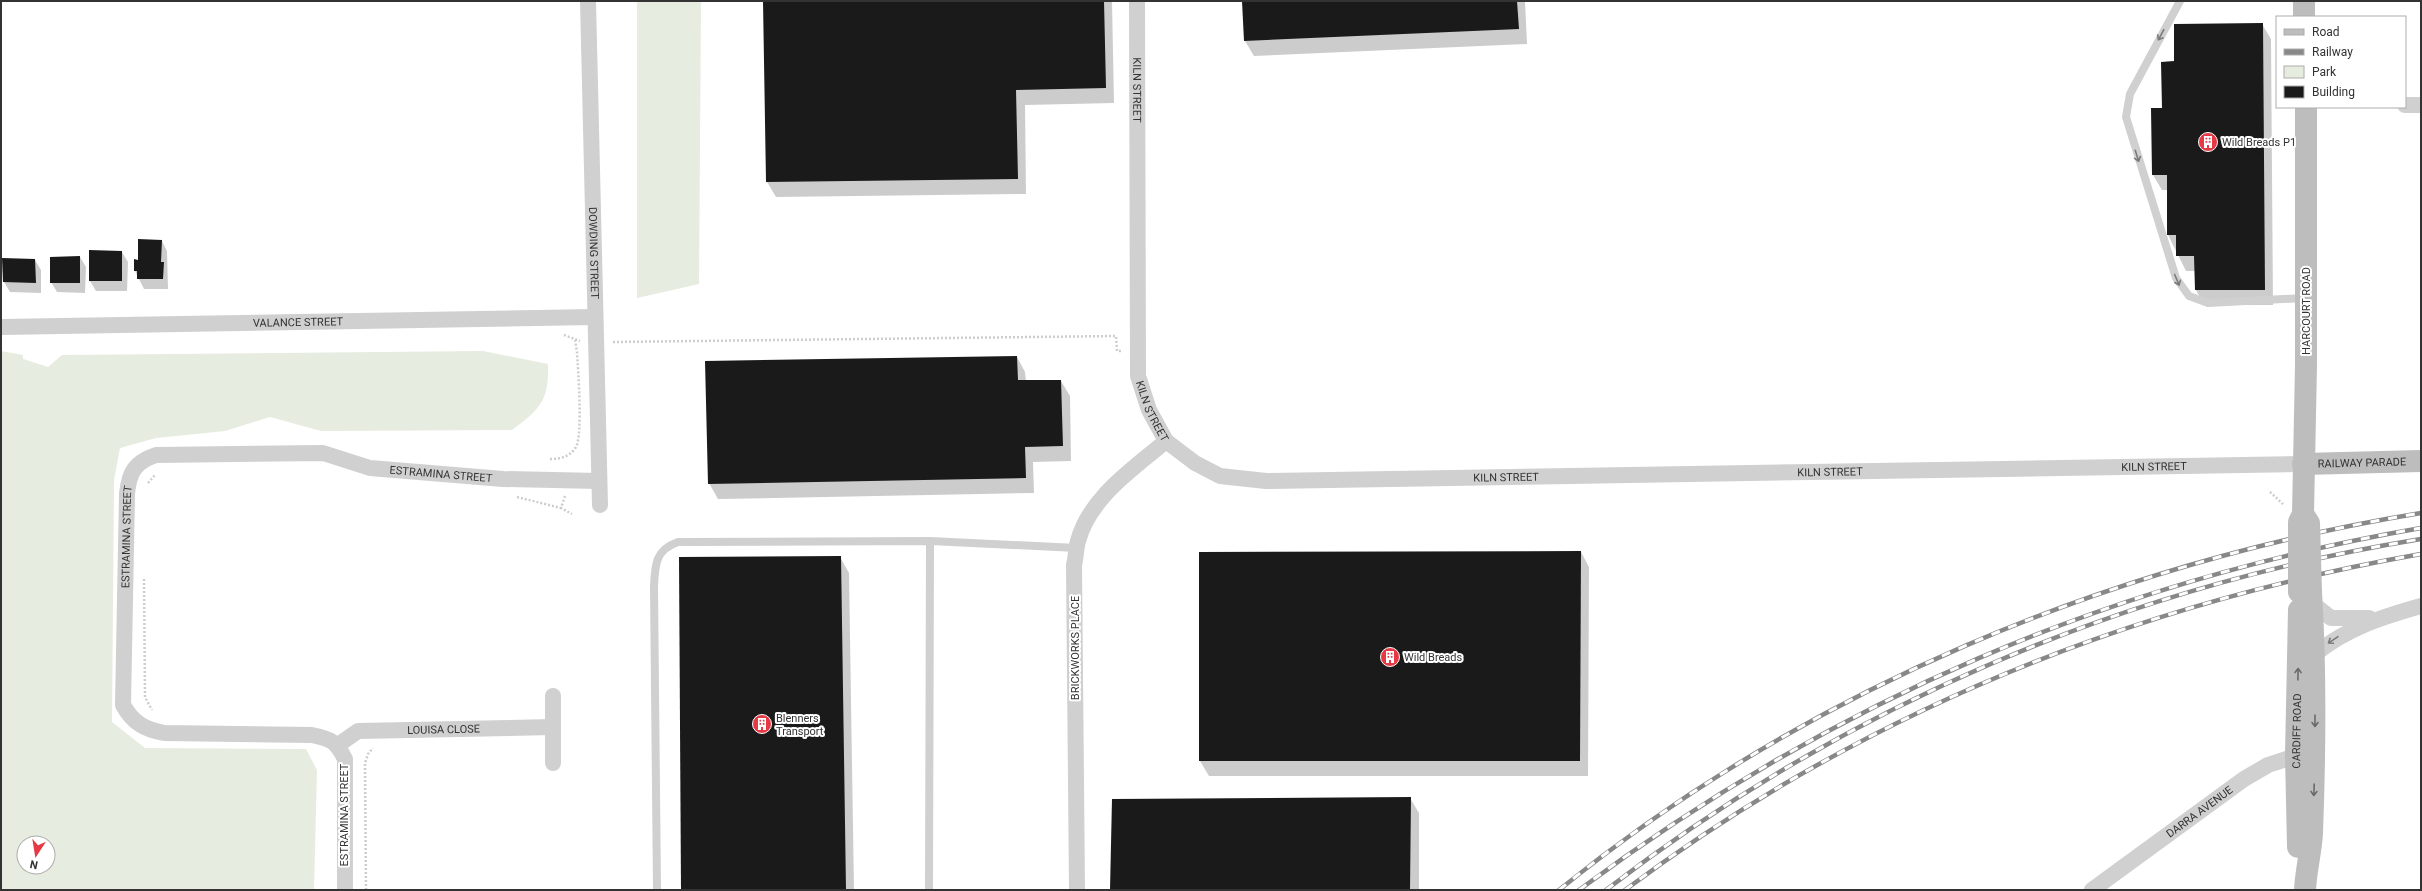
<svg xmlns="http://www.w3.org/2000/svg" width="2422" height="891" viewBox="0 0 2422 891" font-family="Roboto,sans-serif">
<rect width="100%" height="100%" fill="#fff"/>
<g fill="#e6ecdf" fill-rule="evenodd">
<path d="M637,1h64l-2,283 -62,14z"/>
<path d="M1,351l22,4v4l25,8 14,-12 421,-4 65,13c1,36 -7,45 -36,66l-191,1 -51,-14 -45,14 -69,7 -36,10 -6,32 -2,242 33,26 161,1 11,21 -3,120h-313zM24,843h24v24h-24z"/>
</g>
<g fill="#0003">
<path d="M764,1h348l2,102 -89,2 1,89 -250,3 -9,-15z"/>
<path d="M1243,1h282l2,43 -273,12 -9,-15z"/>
<path d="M2262,24l9,15 2,266h-69l-8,-15v-19h-10l-18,-36v-45h-6l-9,-15 10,-66 12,-47z"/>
<path d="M162,241l5,10 1,38h-24l-9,-18v-11l4,1z"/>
<path d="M122,252l6,10 -1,29h-31l-6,-10z"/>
<path d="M80,257l6,10 -1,26 -28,-1 -6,-10z"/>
<path d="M35,260l6,10v23l-31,-1 -6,-10z"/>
<path d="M1017,357l8,15 1,9h35l9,15 1,65 -38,1 1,31 -316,6 -9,-16z"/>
<path d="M1581,552l8,15 -1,209h-379l-9,-15z"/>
<path d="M840,557l9,16 5,317h-172z"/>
<path d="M1410,798l9,15v77h-308z"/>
</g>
<g fill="#1a1a1a">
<path d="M763,1h341l2,87 -90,2 2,89 -252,3z"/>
<path d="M1242,1h275l2,28 -275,12z"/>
<path d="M2263,23l2,267h-70l-1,-34h-18v-21h-9v-60h-15l-1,-67h11l-1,-46 13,-1v-37z"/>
<path d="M138,239l24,1 -1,22h3l-1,17h-26v-8h-3v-12l4,1z"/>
<path d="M89,250l33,1v30h-33z"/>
<path d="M80,256v27h-30v-26z"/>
<path d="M2,258l33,1 1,24 -33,-1z"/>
<path d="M1017,356l1,24h43l2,66 -38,1 1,31 -318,6 -3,-123z"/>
<path d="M1581,551l-1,210h-381v-209z"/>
<path d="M841,556l5,334h-165l-2,-333z"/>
<path d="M1411,797l-1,93h-300l2,-91z"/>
</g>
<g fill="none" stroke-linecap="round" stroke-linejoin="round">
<g stroke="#cdcdcd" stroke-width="2.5" stroke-dasharray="2 2" stroke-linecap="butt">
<path d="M564,335l16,6"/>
<path d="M613,342l503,-6 1,15h4"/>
<path d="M550,459c10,0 20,-2 26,-12 7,-13 2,-77 1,-95l-2,-12"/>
<path d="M148,483l7,-8"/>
<path d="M2270,492l13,12"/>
<path d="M565,496l-4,12 11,6"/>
<path d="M517,497l44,11"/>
<path d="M144,579l1,118 7,13"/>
<path d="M366,890l-1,-127 3,-9 5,-6"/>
</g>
<g stroke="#d0d0d0" stroke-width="8">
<path d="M2180,1l-50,93 -4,23 50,161 13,18 19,7 96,-5"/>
<path d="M657,890l-3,-303c1,-22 1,-37 24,-45l252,-1 147,7"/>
<path d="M929,890l1,-349"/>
</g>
<g stroke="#d0d0d0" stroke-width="16">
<path id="s1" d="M588,1l12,504"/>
<path id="s2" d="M1137,1l1,375 11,34 17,31 29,22 25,13 46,5 1037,-17"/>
<path d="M2405,105h16"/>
<path id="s3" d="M1,327l593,-10"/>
<path d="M2312,603l19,15h38"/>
<path d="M2315,654c32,-26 67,-37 106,-48"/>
<path id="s4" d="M338,745l20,-14 195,-4"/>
<path d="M553,763v-67"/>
<path id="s5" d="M345,890v-131c-9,-18 -14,-20 -33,-24l-148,-2c-20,-4 -31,-10 -41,-28l4,-211c2,-22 8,-32 29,-39l167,-2 47,15 133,11 96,2"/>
<path d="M1077,890l-3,-325c2,-8 2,-17 4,-24 12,-44 55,-72 88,-100"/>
<path id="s6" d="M2092,890l152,-111 24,-14 37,-12"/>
</g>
<g stroke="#bdbdbd" stroke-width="22">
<path d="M2304,1v16"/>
<path id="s7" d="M2303,464l118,-3"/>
<path d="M2303,514l3,-149v-258"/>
<path id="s8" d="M2298,847l-2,-92 3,-145"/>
<path d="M2305,890c1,-20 6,-38 7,-57 3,-81 4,-161 -1,-241"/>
</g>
<g stroke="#888" stroke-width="4.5">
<g id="rail">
<path d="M1559,890c247,-200 550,-326 862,-377"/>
<path d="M1579,890c255,-189 529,-308 842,-362"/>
<path d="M1606,890c239,-184 518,-303 815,-351"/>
<path d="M1625,890c237,-177 505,-285 796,-336"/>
</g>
</g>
<use href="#rail" stroke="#fff" stroke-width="3" stroke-dasharray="9" stroke-linecap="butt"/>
<path stroke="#bdbdbd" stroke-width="22" d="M2299,592v-70l4,-8 6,9 2,69"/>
</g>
<defs><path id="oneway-shaft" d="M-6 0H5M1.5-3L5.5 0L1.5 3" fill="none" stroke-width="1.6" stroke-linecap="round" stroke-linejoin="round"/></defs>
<g stroke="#7a7a7a">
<use href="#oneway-shaft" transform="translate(2161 35) rotate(118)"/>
<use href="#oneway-shaft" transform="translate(2137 156) rotate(73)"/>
<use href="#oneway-shaft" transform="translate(2177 280) rotate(67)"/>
<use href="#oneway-shaft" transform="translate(2333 640) rotate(146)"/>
</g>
<g stroke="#6a6a6a">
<use href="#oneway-shaft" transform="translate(2298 674) rotate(-89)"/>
<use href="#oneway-shaft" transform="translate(2315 721) rotate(90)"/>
<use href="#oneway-shaft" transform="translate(2314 790) rotate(92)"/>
</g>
<defs>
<g id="building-disc" transform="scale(1)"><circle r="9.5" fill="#e63946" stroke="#fff"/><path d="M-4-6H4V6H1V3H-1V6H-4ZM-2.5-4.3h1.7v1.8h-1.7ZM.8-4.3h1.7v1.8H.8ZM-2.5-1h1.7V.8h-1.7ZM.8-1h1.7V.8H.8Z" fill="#fff"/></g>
</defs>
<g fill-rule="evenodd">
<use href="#building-disc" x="2208" y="142"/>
<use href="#building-disc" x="1390" y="657"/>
<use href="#building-disc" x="762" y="724"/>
</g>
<g text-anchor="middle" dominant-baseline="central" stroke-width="4" stroke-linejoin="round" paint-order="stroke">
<g font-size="11" fill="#333" stroke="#fff">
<text stroke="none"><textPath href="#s2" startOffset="89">KILN STREET</textPath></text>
<text stroke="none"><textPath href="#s1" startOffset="252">DOWDING STREET</textPath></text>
<text transform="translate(2306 311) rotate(-90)">HARCOURT ROAD</text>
<text stroke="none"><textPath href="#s3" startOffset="297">VALANCE STREET</textPath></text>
<text stroke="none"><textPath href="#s2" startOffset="413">KILN STREET</textPath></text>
<text stroke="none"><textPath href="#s7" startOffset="59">RAILWAY PARADE</textPath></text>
<text stroke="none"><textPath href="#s2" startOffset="1445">KILN STREET</textPath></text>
<text stroke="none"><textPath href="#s2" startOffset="1121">KILN STREET</textPath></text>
<text stroke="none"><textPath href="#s5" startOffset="925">ESTRAMINA STREET</textPath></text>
<text stroke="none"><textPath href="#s2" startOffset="797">KILN STREET</textPath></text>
<text stroke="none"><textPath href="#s5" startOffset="542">ESTRAMINA STREET</textPath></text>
<text transform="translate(1075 648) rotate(-90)">BRICKWORKS PLACE</text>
<text stroke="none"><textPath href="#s4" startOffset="110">LOUISA CLOSE</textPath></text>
<text stroke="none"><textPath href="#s8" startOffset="116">CARDIFF ROAD</textPath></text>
<text stroke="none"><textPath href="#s6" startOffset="133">DARRA AVENUE</textPath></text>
<text transform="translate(344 815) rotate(-90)">ESTRAMINA STREET</text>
</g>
<g font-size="11" fill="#333" stroke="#fff" text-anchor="start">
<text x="2222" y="142">Wild Breads P1</text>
<text x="1404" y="657">Wild Breads</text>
<text x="776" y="718">Blenners<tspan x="776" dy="13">Transport</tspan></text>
</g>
</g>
<rect width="2422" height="891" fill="none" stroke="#333333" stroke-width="4"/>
<rect x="2276" y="16" width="130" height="92" fill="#ffffff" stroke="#adadad"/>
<rect x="2284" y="29" width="20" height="6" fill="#bdbdbd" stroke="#adadad"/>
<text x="2312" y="36" font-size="12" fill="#333333">Road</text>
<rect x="2284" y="49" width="20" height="6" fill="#888888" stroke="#adadad"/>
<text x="2312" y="56" font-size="12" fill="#333333">Railway</text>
<rect x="2284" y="66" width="20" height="12" fill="#e6ecdf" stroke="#adadad"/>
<text x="2312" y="76" font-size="12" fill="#333333">Park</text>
<rect x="2284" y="86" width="20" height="12" fill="#1a1a1a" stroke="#adadad"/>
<text x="2312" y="96" font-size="12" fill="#333333">Building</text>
<g transform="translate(36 855) rotate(192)"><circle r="19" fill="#ffffff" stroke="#adadad"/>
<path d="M0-3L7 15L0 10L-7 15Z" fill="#e63946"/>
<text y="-6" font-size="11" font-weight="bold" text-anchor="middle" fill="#333333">N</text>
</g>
</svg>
